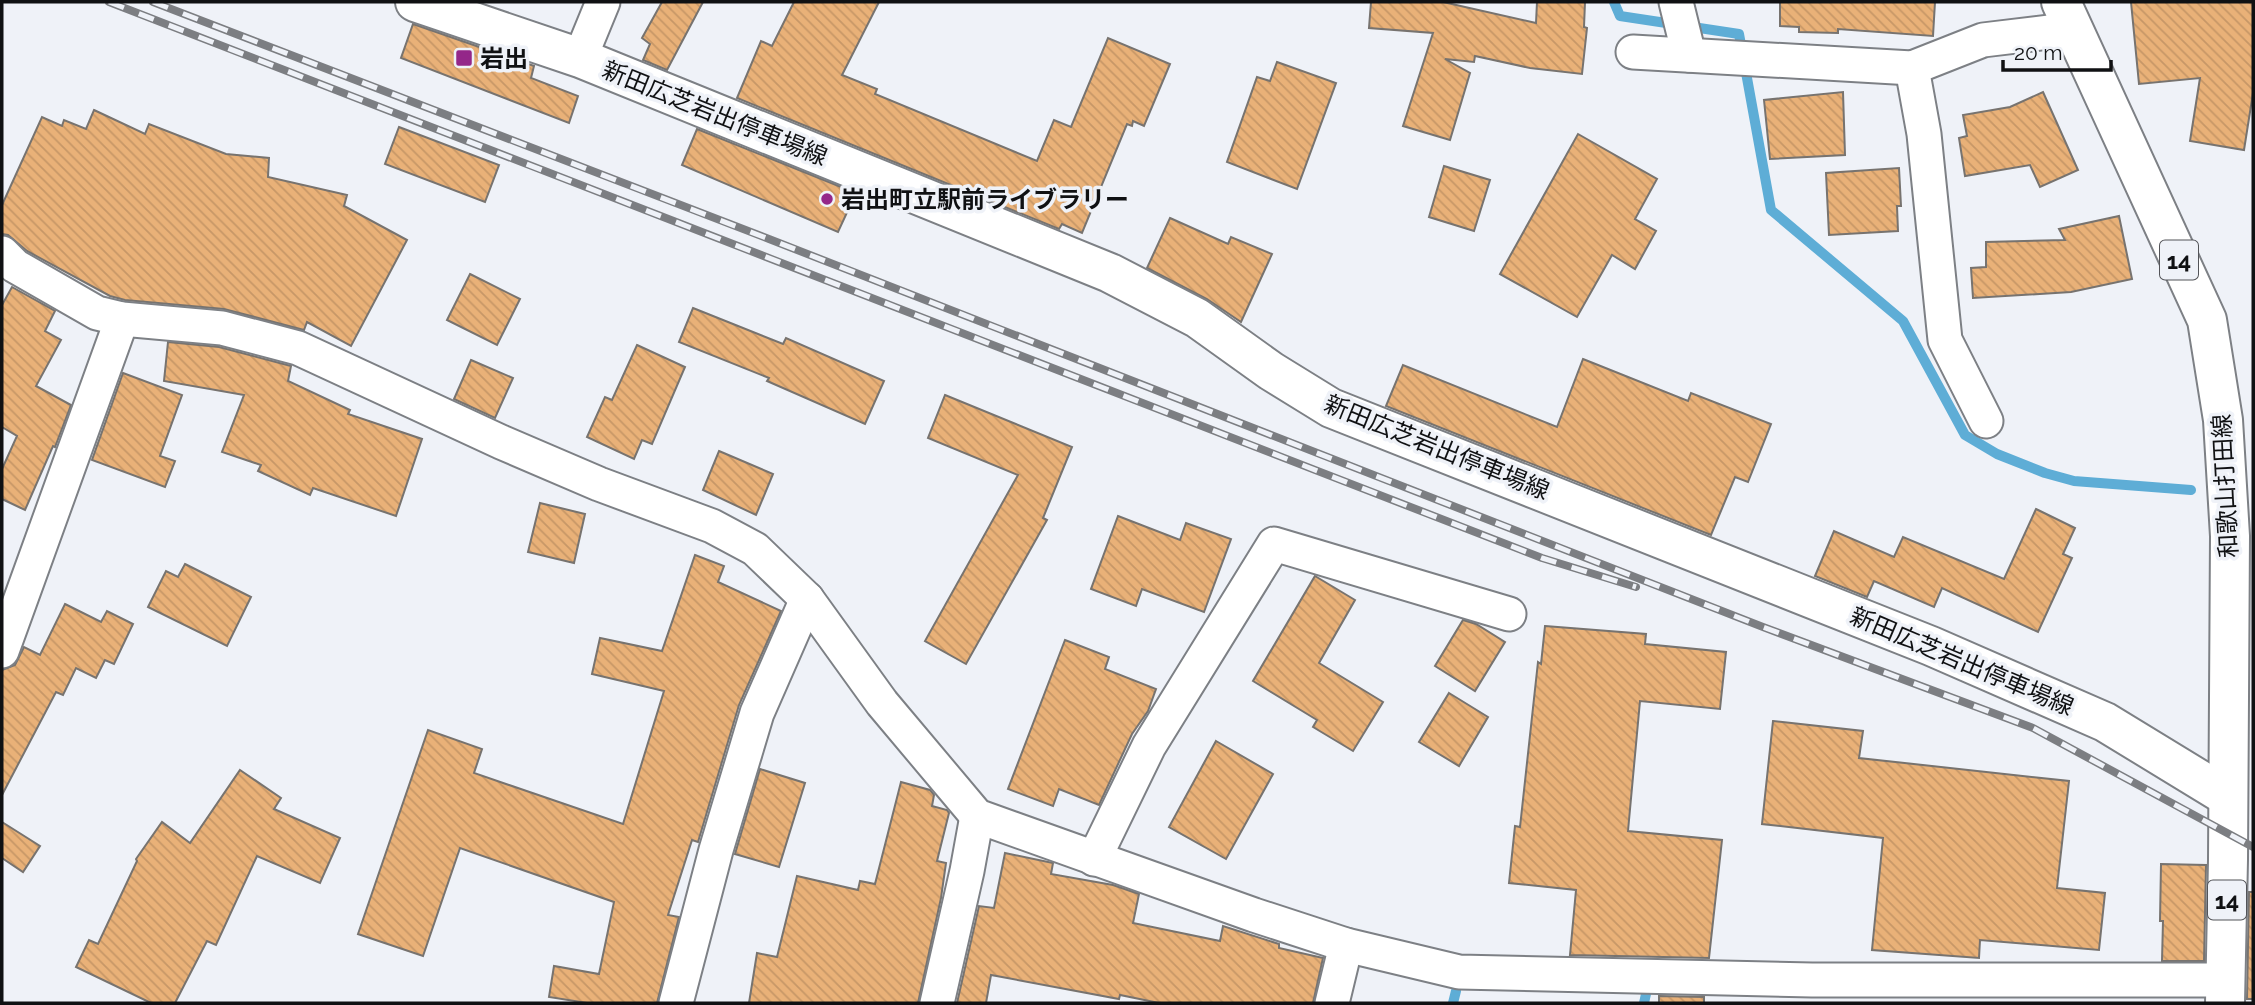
<svg xmlns="http://www.w3.org/2000/svg" width="2255" height="1005" viewBox="0 0 2255 1005" font-family="Raleway,'Noto Sans JP',sans-serif">
<defs>
<pattern id="building-back-hatch" width="6" height="6" patternUnits="userSpaceOnUse" patternTransform="scale(1.75)"><rect width="6" height="6" fill="#e9b178"/><path d="M-1 5l2 2M0 0l6 6M5-1l2 2" fill="none" stroke="#c79767"/></pattern>
</defs>
<rect width="100%" height="100%" fill="#eff2f8"/>
<g fill="none" stroke-linecap="round" stroke-linejoin="round">
<g stroke="#5eadd6" stroke-width="10">
<path d="M1614,2l6,14 119,18 32,176 132,111 62,114 32,19 48,19 29,8 117,9"/>
<path d="M1453,1003l3,-12"/>
<path d="M1644,1003l2,-9"/>
</g>
</g>
<g fill="url(#building-back-hatch)" stroke="#77736f" stroke-width="2">
<path d="M662,2h41l-36,68 -24,-10 7,-16 -8,-6z"/>
<path d="M794,2h85l-37,73 35,14 -2,5 162,67 17,-41 17,7 37,-89 62,26 -26,62 -11,-5 -1,5 -5,-2 -45,109 -20,-9 -3,5 -322,-131 24,-57 11,5z"/>
<path d="M1371,2h72l93,21 1,-21h48l-1,25 3,1 -5,46 -52,-6 -55,-12 -1,6 -29,-3 25,14 -20,67 -47,-14 30,-93 -64,-5z"/>
<path d="M1780,2h155l-2,34 -95,-7v4l-39,-1v-5l-19,-1z"/>
<path d="M2131,2h122v91l-9,57 -54,-9 10,-63 -61,6z"/>
<path d="M413,24l121,42 -3,12 47,18 -9,27 -168,-65z"/>
<path d="M1277,62l59,21 -39,106 -70,-27 30,-85 13,4z"/>
<path d="M1843,92l2,63 -75,4 -6,-59z"/>
<path d="M2043,92l35,78 -38,17 -10,-22 -65,11 -6,-38 8,-2 -4,-21 47,-8z"/>
<path d="M94,110l51,24 4,-10 77,30 43,4 -1,19 79,18 -3,11 63,34 -56,106 -44,-24 -3,8 -80,-21 -99,-9 -15,-4 -83,-45 -19,-16 -6,-1v-29l40,-88 20,9 2,-6 22,9z"/>
<path d="M399,127l100,38 -14,37 -100,-38z"/>
<path d="M697,129l159,64 -18,39 -156,-67z"/>
<path d="M1578,134l79,45 -22,40 21,12 -21,38 -23,-14 -35,62 -77,-43z"/>
<path d="M1444,166l46,14 -16,51 -45,-14z"/>
<path d="M1899,168l2,38h-4l1,25 -69,4 -3,-62z"/>
<path d="M2119,216l13,63 -61,13 -98,6 -2,-30 15,-1v-25l79,-2 -6,-11z"/>
<path d="M1170,218l58,26 3,-7 41,17 -31,68 -34,-23 -60,-31z"/>
<path d="M470,274l50,25 -23,46 -50,-25z"/>
<path d="M12,287l43,24 -10,20 16,9 -25,46 35,19 -16,42 -2,-1 -28,64 -23,-11v-30l15,-33 -15,-9v-122z"/>
<path d="M693,308l90,36 3,-6 98,43 -19,43 -98,-43 2,-3 -90,-36z"/>
<path d="M168,342l51,5 72,19 -3,15 62,29 -2,4 74,25 -26,77 -83,-28 -3,7 -52,-24 3,-6 -39,-13 22,-57 -80,-14z"/>
<path d="M637,345l48,22 -33,77 -10,-4 -8,19 -47,-22 18,-40 7,3z"/>
<path d="M1583,359l105,42 3,-8 80,31 -23,58 -13,-5 -24,58 -325,-129 17,-41 154,62z"/>
<path d="M471,360l42,18 -18,40 -41,-19z"/>
<path d="M123,373l59,22 -22,61 15,5 -10,26 -73,-27z"/>
<path d="M945,395l127,52 -29,71 4,2 -81,144 -41,-23 93,-166 -90,-37z"/>
<path d="M719,451l54,23 -17,41 -53,-25z"/>
<path d="M540,503l45,11 -11,49 -46,-11z"/>
<path d="M2036,509l39,19 -12,26 9,4 -34,74 -96,-44 -8,19 -60,-26 -7,16 -52,-21 19,-45 60,26 9,-20 101,42z"/>
<path d="M1118,516l62,24 6,-17 45,16 -27,73 -62,-23 -6,17 -45,-17z"/>
<path d="M695,555l29,11 -6,16 63,29 -42,94 -41,137 -6,-2 -24,75 11,2 -22,86h-70l-38,-6 5,-31 45,8 15,-72 -154,-54 -37,108 -65,-22 70,-204 54,19 -8,24 149,51 41,-133 -72,-17 8,-36 62,13z"/>
<path d="M185,564l66,33 -24,49 -79,-39 18,-36 12,6z"/>
<path d="M1315,576l40,24 -36,63 64,39 -30,49 -40,-24 4,-7 -64,-39z"/>
<path d="M65,604l36,18 6,-11 26,13 -19,40 -9,-4 -9,18 -20,-10 -13,27 -7,-3 -54,103v-125l13,-5 9,-18 16,8z"/>
<path d="M1463,620l13,4 29,18 -30,49 -40,-25z"/>
<path d="M1545,626l101,8 -1,10 81,8 -6,57 -80,-8 -12,130 94,9 -13,118 -139,-3 6,-65 -67,-7 6,-57 5,1 18,-165 3,2z"/>
<path d="M1065,640l44,17 -4,12 51,20 -8,22 -16,23 -33,71 -40,-16 -6,17 -45,-17z"/>
<path d="M1449,693l39,24 -29,49 -40,-24z"/>
<path d="M1773,721l90,10 -4,27 210,23 -12,107 48,5 -6,57 -119,-10 -1,18 -107,-8 11,-112 -121,-14z"/>
<path d="M1216,741l57,33 -47,85 -57,-32z"/>
<path d="M760,769l45,14 -26,84 -44,-13z"/>
<path d="M240,770l41,28 -7,11 66,29 -20,45 -63,-27 -41,89 -9,-4 -32,62h-24l-75,-36 13,-27 9,4 39,-83 -1,-2 26,-37 28,21z"/>
<path d="M901,782l29,8 4,5 -2,11 15,4 2,3 -12,48 9,2 -5,35 -23,105h-169l8,-50 20,4 20,-81 61,14 2,-9 15,3z"/>
<path d="M2,822l38,24 -17,26 -21,-14z"/>
<path d="M1005,853l48,10 -2,11 62,11 26,9 -6,29 87,18 3,-15 56,18v4l44,10 -10,45h-154l-39,-8 -1,4 -128,-24 -5,28h-29l22,-97 15,2z"/>
<path d="M2161,864l45,1 -2,96h-42l1,-40h-3z"/>
<path d="M2249,892h4v107h-6z"/>
<path d="M1659,996l45,1v6h-45z"/>
</g>
<g fill="none" stroke-linecap="round" stroke-linejoin="round">
<g stroke="#7d8085" stroke-width="37">
<g id="minor">
<path d="M1676,2l13,53"/>
<path d="M1633,52l279,16 71,-28 91,-11"/>
<path d="M580,58l23,-56"/>
<path d="M1912,68l12,66 21,206 41,81"/>
<path d="M2,253l13,13 82,47 25,6 100,9 76,20 203,94 98,42 113,42 43,23 52,50 75,104 95,113 277,99 92,30 113,27 353,8h413"/>
<path d="M2,651l120,-332"/>
<path d="M1094,859l55,-113 125,-202 235,70"/>
<path d="M676,1003l40,-153 41,-137 50,-114"/>
<path d="M937,1003l30,-132 10,-55"/>
<path d="M1332,1003l14,-58"/>
</g>
</g>
<g stroke="#7d8085" stroke-width="42">
<path id="secondary" d="M415,2l165,56 530,215 87,45 74,53 60,37 600,238 174,76 123,75"/>
</g>
<g stroke="#7d8085" stroke-width="42">
<path id="primary" d="M2061,2l146,318 16,100 7,116 -2,324 -3,143"/>
</g>
<use href="#minor" stroke="#fff" stroke-width="33"/>
<use href="#secondary" stroke="#fff" stroke-width="38"/>
<use href="#primary" stroke="#fff" stroke-width="38"/>
<g stroke="#7c7e82" stroke-width="8">
<g id="rail">
<path d="M109,2l1433,556 94,29"/>
<path d="M153,2l616,237 994,388 270,101 220,119"/>
</g>
</g>
<use href="#rail" stroke="#eff2f8" stroke-width="5" stroke-dasharray="16" stroke-linecap="butt"/>
</g>
<g fill="#942789" stroke="#eff2f8" stroke-width="2.5">
<rect x="455" y="49" width="18" height="18" rx="3.5"/>
<circle cx="827" cy="199" r="7"/>
</g>
<g text-anchor="middle" dominant-baseline="central" stroke-width="7" stroke-linejoin="round" paint-order="stroke">
<g fill="#eff2f8" stroke="#535458" stroke-width="2">
<rect x="2160" y="240.5" width="38" height="39" rx="5"/>
<rect x="2208" y="880.5" width="38" height="39" rx="5"/>
</g>
<g font-size="23" font-weight="bold" fill="#101113">
<text x="2179" y="260">14</text>
<text x="2227" y="900">14</text>
</g>
<g font-size="24" font-weight="bold" fill="#101113" stroke="#eff2f8" text-anchor="start">
<text x="480" y="58">岩出</text>
<text x="841" y="199">岩出町立駅前ライブラリー</text>
</g>
<g font-size="24" fill="#101113" stroke="#eff2f8">
<text transform="translate(715 113) rotate(22)">新田広芝岩出停車場線</text>
<text transform="translate(1437 447) rotate(22)">新田広芝岩出停車場線</text>
<text transform="translate(2225 486) rotate(-93)">和歌山打田線</text>
<text transform="translate(1962 661) rotate(23)">新田広芝岩出停車場線</text>
</g>
</g>
<rect width="2255" height="1005" fill="none" stroke="#101113" stroke-width="7"/>
<path d="M2003 60v10h108v-10" fill="none" stroke="#101113" stroke-width="3.5"/>
<text x="2014" y="60" font-size="21" fill="#101113" stroke="#eff2f8" stroke-width="5" paint-order="stroke">20 m</text>
</svg>
